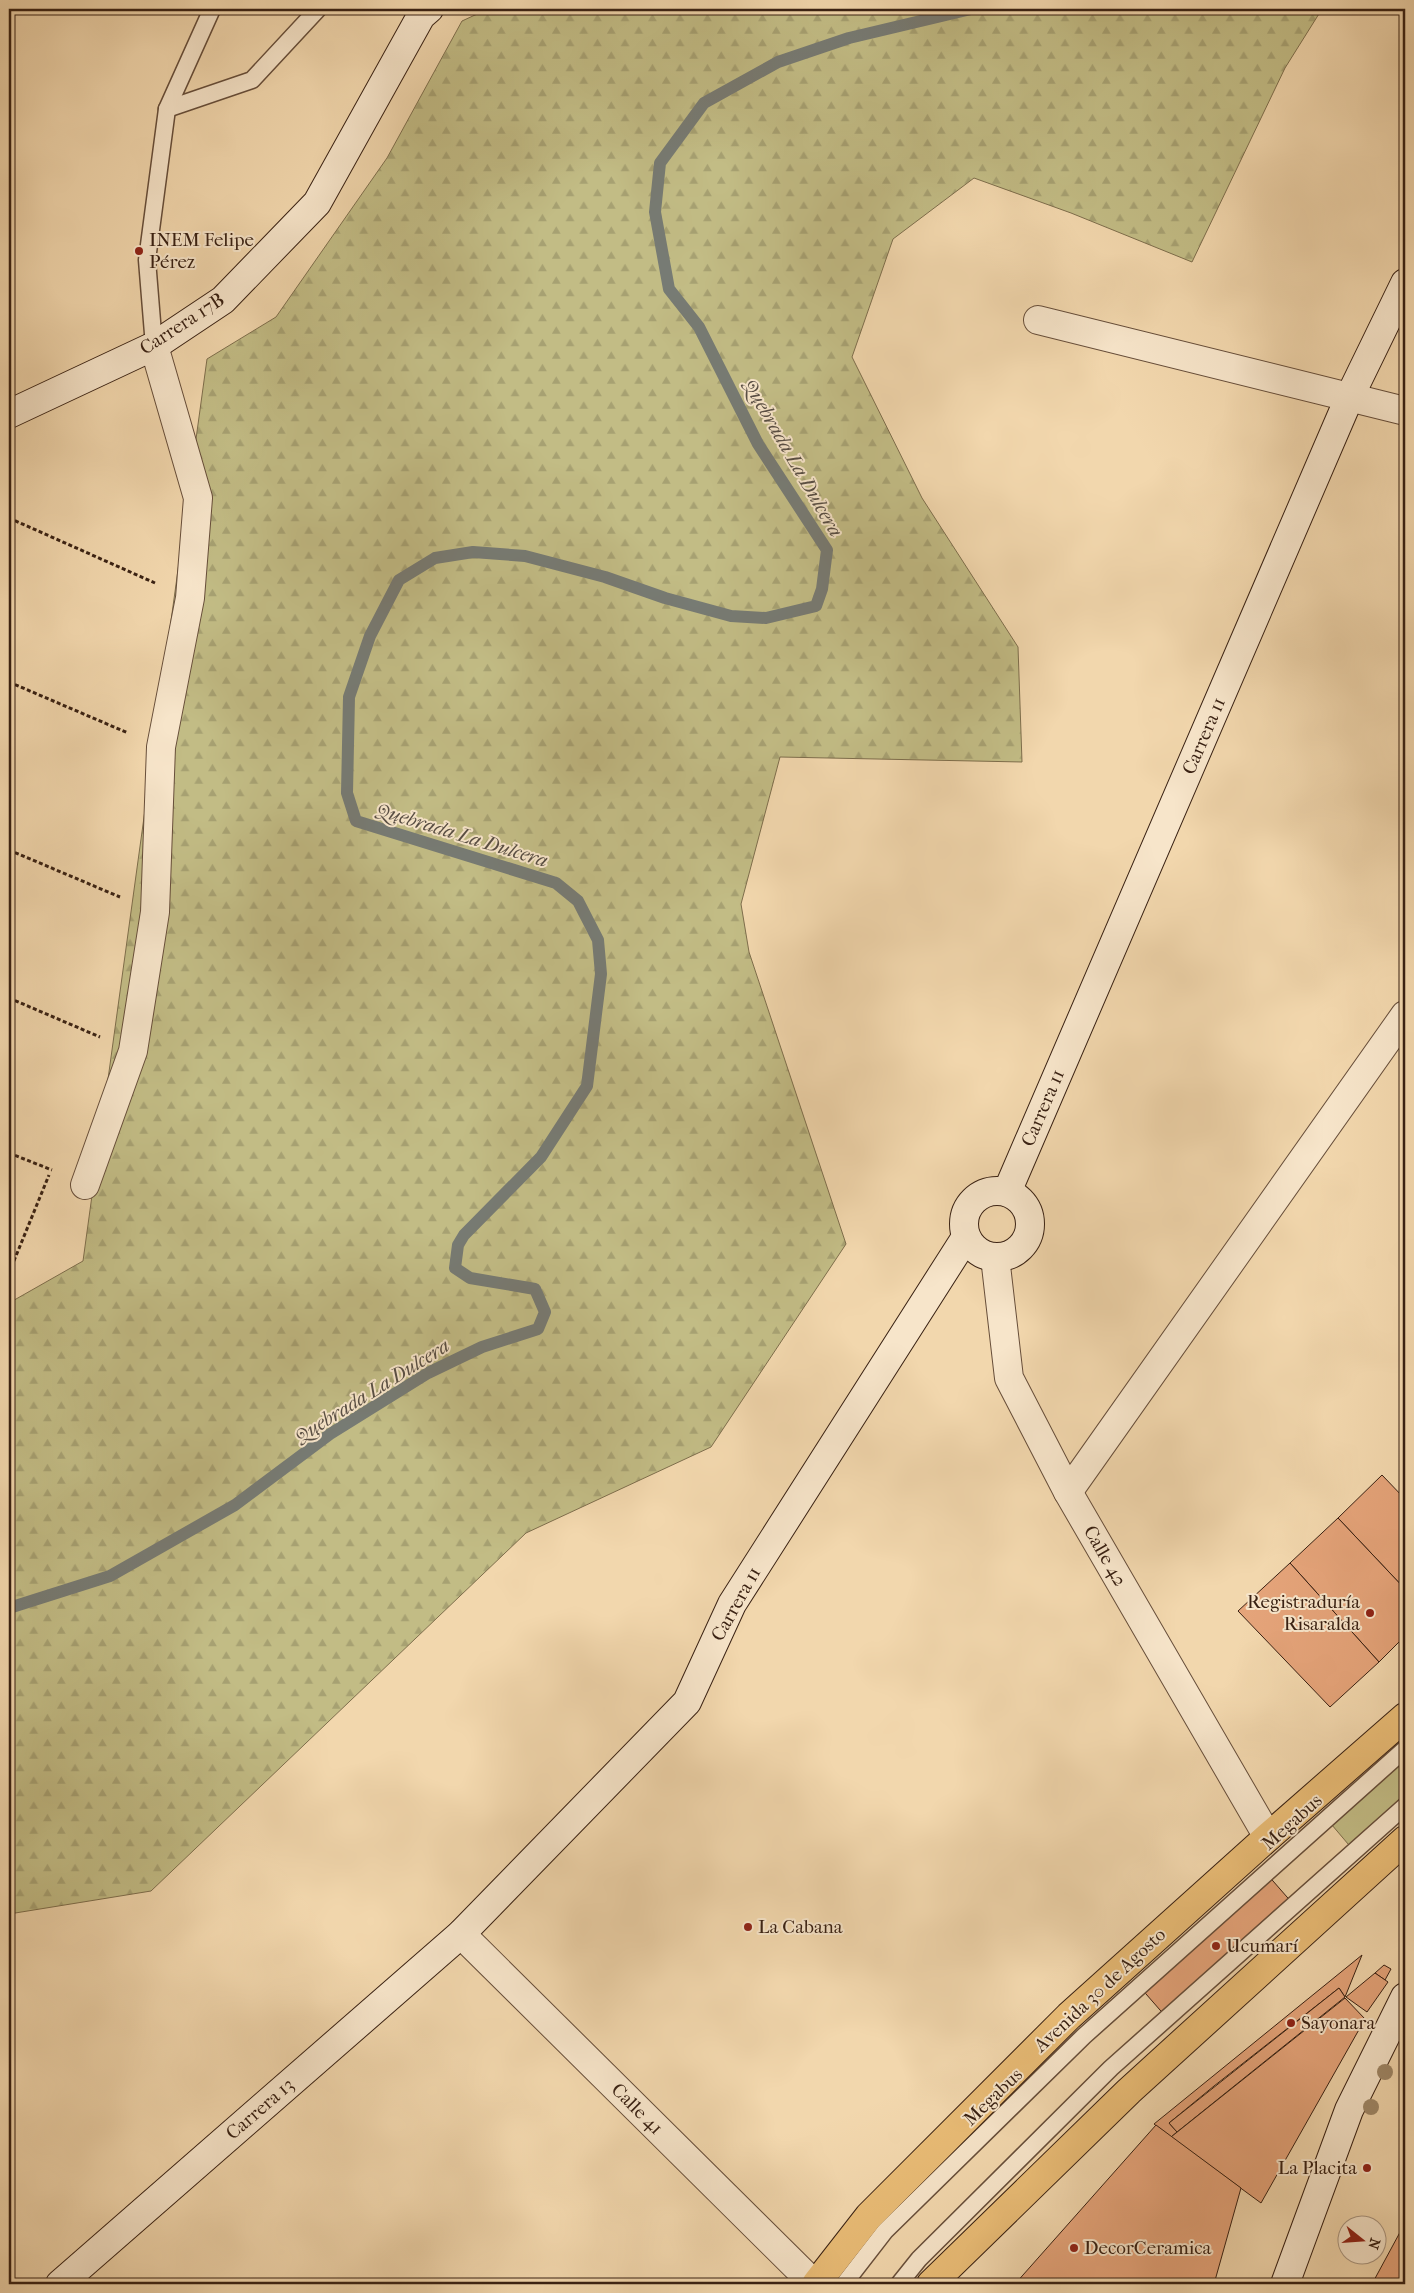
<svg xmlns="http://www.w3.org/2000/svg" width="1414" height="2293" viewBox="0 0 1414 2293" font-family="'IM FELL French Canon',serif">
<defs>
<pattern id="forest-firs" width="22" height="20" patternUnits="userSpaceOnUse" patternTransform="scale(1.25)"><rect width="22" height="20" fill="#c2bc85"/><path d="M5 1l3.5 6h-7zM16 11l3.5 6h-7z" fill="#a7a172"/></pattern>
</defs>
<rect width="100%" height="100%" fill="#f2d7ad"/>
<filter id="stains"><feTurbulence type="fractalNoise" baseFrequency=".004" numOctaves="4"/><feColorMatrix values="0 0 0 0 .2 0 0 0 0 .09 0 0 0 0 .02 0 0 0 .5 -.17"/></filter>
<radialGradient id="worn" r=".72"><stop offset=".6" stop-color="#630" stop-opacity="0"/><stop offset="1" stop-color="#630" stop-opacity=".3"/></radialGradient>
<path fill="#c2bc85" stroke="#7e6e4c" d="M1405,1749v57l-51,45 -28,-33z"/>
<path fill="url(#forest-firs)" stroke="#7e6e4c" d="M488,9h834l-37,59 -93,194 -121,-49 -97,-35 -81,61 -41,118 70,141 96,149 4,115 -242,-5 -39,147 8,48 97,292 -135,203 -185,86 -375,358 -142,23v-611l74,-42 124,-902 69,-42 111,-159 75,-137z"/>
<g fill="none" stroke-linecap="round" stroke-linejoin="round">
<path stroke="#777b74" stroke-width="12" d="M9,1608l101,-32 125,-71 95,-71 98,-61 54,-26 56,-18 7,-17 -10,-23 -65,-11 -15,-10 3,-23 6,-10 77,-78 46,-71 14,-112 -3,-34 -20,-39 -22,-18 -200,-62 -9,-28 2,-96 21,-61 29,-56 36,-22 38,-6 52,4 80,21 60,21 66,18 35,2 50,-12 6,-17 5,-39 -69,-106 -59,-117 -30,-38 -14,-77 5,-49 44,-60 74,-41 71,-24 122,-29"/>
</g>
<g fill="#e5a47a" stroke="#392113">
<path d="M1382,1475l23,24v90l-67,-71z"/>
<path d="M1338,1518l67,71v47l-26,26 -89,-99z"/>
<path d="M1290,1563l89,99 -49,45 -92,-96z"/>
<path d="M1266,1873l28,32 -127,113 -28,-32z"/>
<path d="M1362,1955l-17,42 -6,-9 -125,98 -45,37 8,9 -6,5 -17,-13z"/>
<path d="M1384,1965l7,4 -6,11 -10,-7z"/>
<path d="M1375,1973l13,9 -21,30 -21,-15z"/>
<path d="M1339,1988l6,9 -168,135 -8,-9z"/>
<path d="M1345,1998l20,21 -104,184 -90,-66z"/>
<path d="M1156,2125l85,63 -27,96h-199z"/>
<path d="M1405,2223v61h-33z"/>
</g>
<g fill="none" stroke-linecap="round" stroke-linejoin="round">
<g stroke="#674e3a" stroke-width="19">
<g id="lane">
<path d="M167,109l85,-29 66,-71"/>
<path d="M154,346l-7,-86 20,-151 45,-100"/>
<path d="M844,2284l41,-53 199,-195 321,-287"/>
<path d="M899,2284l20,-25 192,-191 294,-262"/>
</g>
</g>
<g stroke="#674e3a" stroke-width="30">
<g id="street">
<path d="M1038,320l367,91"/>
<path d="M85,1185l48,-134 22,-139 6,-165 29,-149 8,-100 -44,-152"/>
<path d="M995,1257l14,121 59,114 200,345"/>
<path d="M1068,1492l337,-477"/>
<path d="M461,1934l353,350"/>
</g>
</g>
<g stroke="#392113" stroke-width="30">
<g id="secondary">
<path d="M9,414l145,-68 69,-46 94,-97 104,-187 8,-7"/>
<circle cx="997" cy="1224" r="33"/>
<path d="M1007,1192l343,-796 55,-113"/>
<path d="M60,2284l401,-350 226,-232 45,-98 234,-367"/>
<path d="M1285,2284l64,-174 56,-113"/>
</g>
</g>
<g stroke="#392113" stroke-width="30">
<g id="primary">
<path d="M816,2284l53,-68 200,-200 199,-179 137,-120"/>
<path d="M931,2284l198,-193 276,-251"/>
</g>
</g>
<g stroke="#392113" stroke-width="3" stroke-dasharray="4 2.5" stroke-linecap="butt">
<path d="M9,518l146,65"/>
<path d="M9,682l119,51"/>
<path d="M9,850l111,47"/>
<path d="M9,998l91,39"/>
<path d="M9,1153l43,17"/>
<path d="M9,1273l40,-98"/>
</g>
<use href="#lane" stroke="#f7e5ca" stroke-width="16"/>
<use href="#street" stroke="#f7e5ca" stroke-width="28"/>
<use href="#secondary" stroke="#f7e5ca" stroke-width="28"/>
<use href="#primary" stroke="#e9bc76" stroke-width="28"/>
</g>
<g fill="#9f8868">
<circle cx="1385" cy="2072" r="8"/>
<circle cx="1371" cy="2107" r="8"/>
</g>
<g fill="#8f2418" stroke="#f7e5ca" stroke-width="2">
<circle cx="139" cy="251" r="5"/>
<circle cx="1370" cy="1613" r="5"/>
<circle cx="748" cy="1927" r="5"/>
<circle cx="1216" cy="1946" r="5"/>
<circle cx="1291" cy="2023" r="5"/>
<circle cx="1367" cy="2168" r="5"/>
<circle cx="1074" cy="2248" r="5"/>
</g>
<g text-anchor="middle" dominant-baseline="central" stroke-width="4" stroke-linejoin="round" paint-order="stroke">
<g font-size="19" fill="#392113" stroke="#f7e5ca" text-anchor="start">
<text x="149" y="240">INEM Felipe<tspan x="149" dy="22">Pérez</tspan></text>
<text x="1360" y="1602" text-anchor="end">Registraduría<tspan x="1360" dy="22">Risaralda</tspan></text>
<text x="758" y="1927">La Cabana</text>
<text x="1226" y="1946">Ucumarí</text>
<text x="1301" y="2023">Sayonara</text>
<text x="1357" y="2168" text-anchor="end">La Placita</text>
<text x="1084" y="2248">DecorCeramica</text>
</g>
<g font-size="19" fill="#392113" stroke="#f7e5ca">
<text transform="translate(182 324) rotate(-33)">Carrera 17B</text>
<text transform="translate(1204 736) rotate(-67)">Carrera 11</text>
<text transform="translate(1043 1108) rotate(-67)">Carrera 11</text>
<text transform="translate(1105 1556) rotate(60)">Calle 42</text>
<text transform="translate(736 1604) rotate(-61)">Carrera 11</text>
<text transform="translate(1292 1822) rotate(-42)">Megabus</text>
<text transform="translate(1100 1990) rotate(-43)">Avenida 30 de Agosto</text>
<text transform="translate(993 2097) rotate(-44)">Megabus</text>
<text transform="translate(260 2109) rotate(-41)">Carrera 13</text>
<text transform="translate(637 2109) rotate(45)">Calle 41</text>
</g>
<g font-size="20" font-style="italic" fill="#584e44" stroke="#f7e5ca">
<text transform="translate(793 458) rotate(60)">Quebrada La Dulcera</text>
<text transform="translate(462 835) rotate(17)">Quebrada La Dulcera</text>
<text transform="translate(372 1391) rotate(-32)">Quebrada La Dulcera</text>
</g>
</g>
<rect width="1414" height="2293" fill="none" stroke="#f2d7ad" stroke-width="30"/>
<rect x="10" y="10" width="1394" height="2273" fill="none" stroke="#392113" stroke-width="2.5"/>
<rect x="15" y="15" width="1384" height="2263" fill="none" stroke="#392113"/>
<g transform="translate(1362 2240) rotate(107)"><circle r="24" fill="#f7e5ca" stroke="#ab9781"/>
<path d="M0-4L9 19L0 12L-9 19Z" fill="#8f2418"/>
<text y="-8" font-size="14" font-weight="bold" text-anchor="middle" fill="#392113">N</text>
</g>
<rect width="100%" height="100%" filter="url(#stains)"/>
<rect width="100%" height="100%" fill="url(#worn)"/>
</svg>
